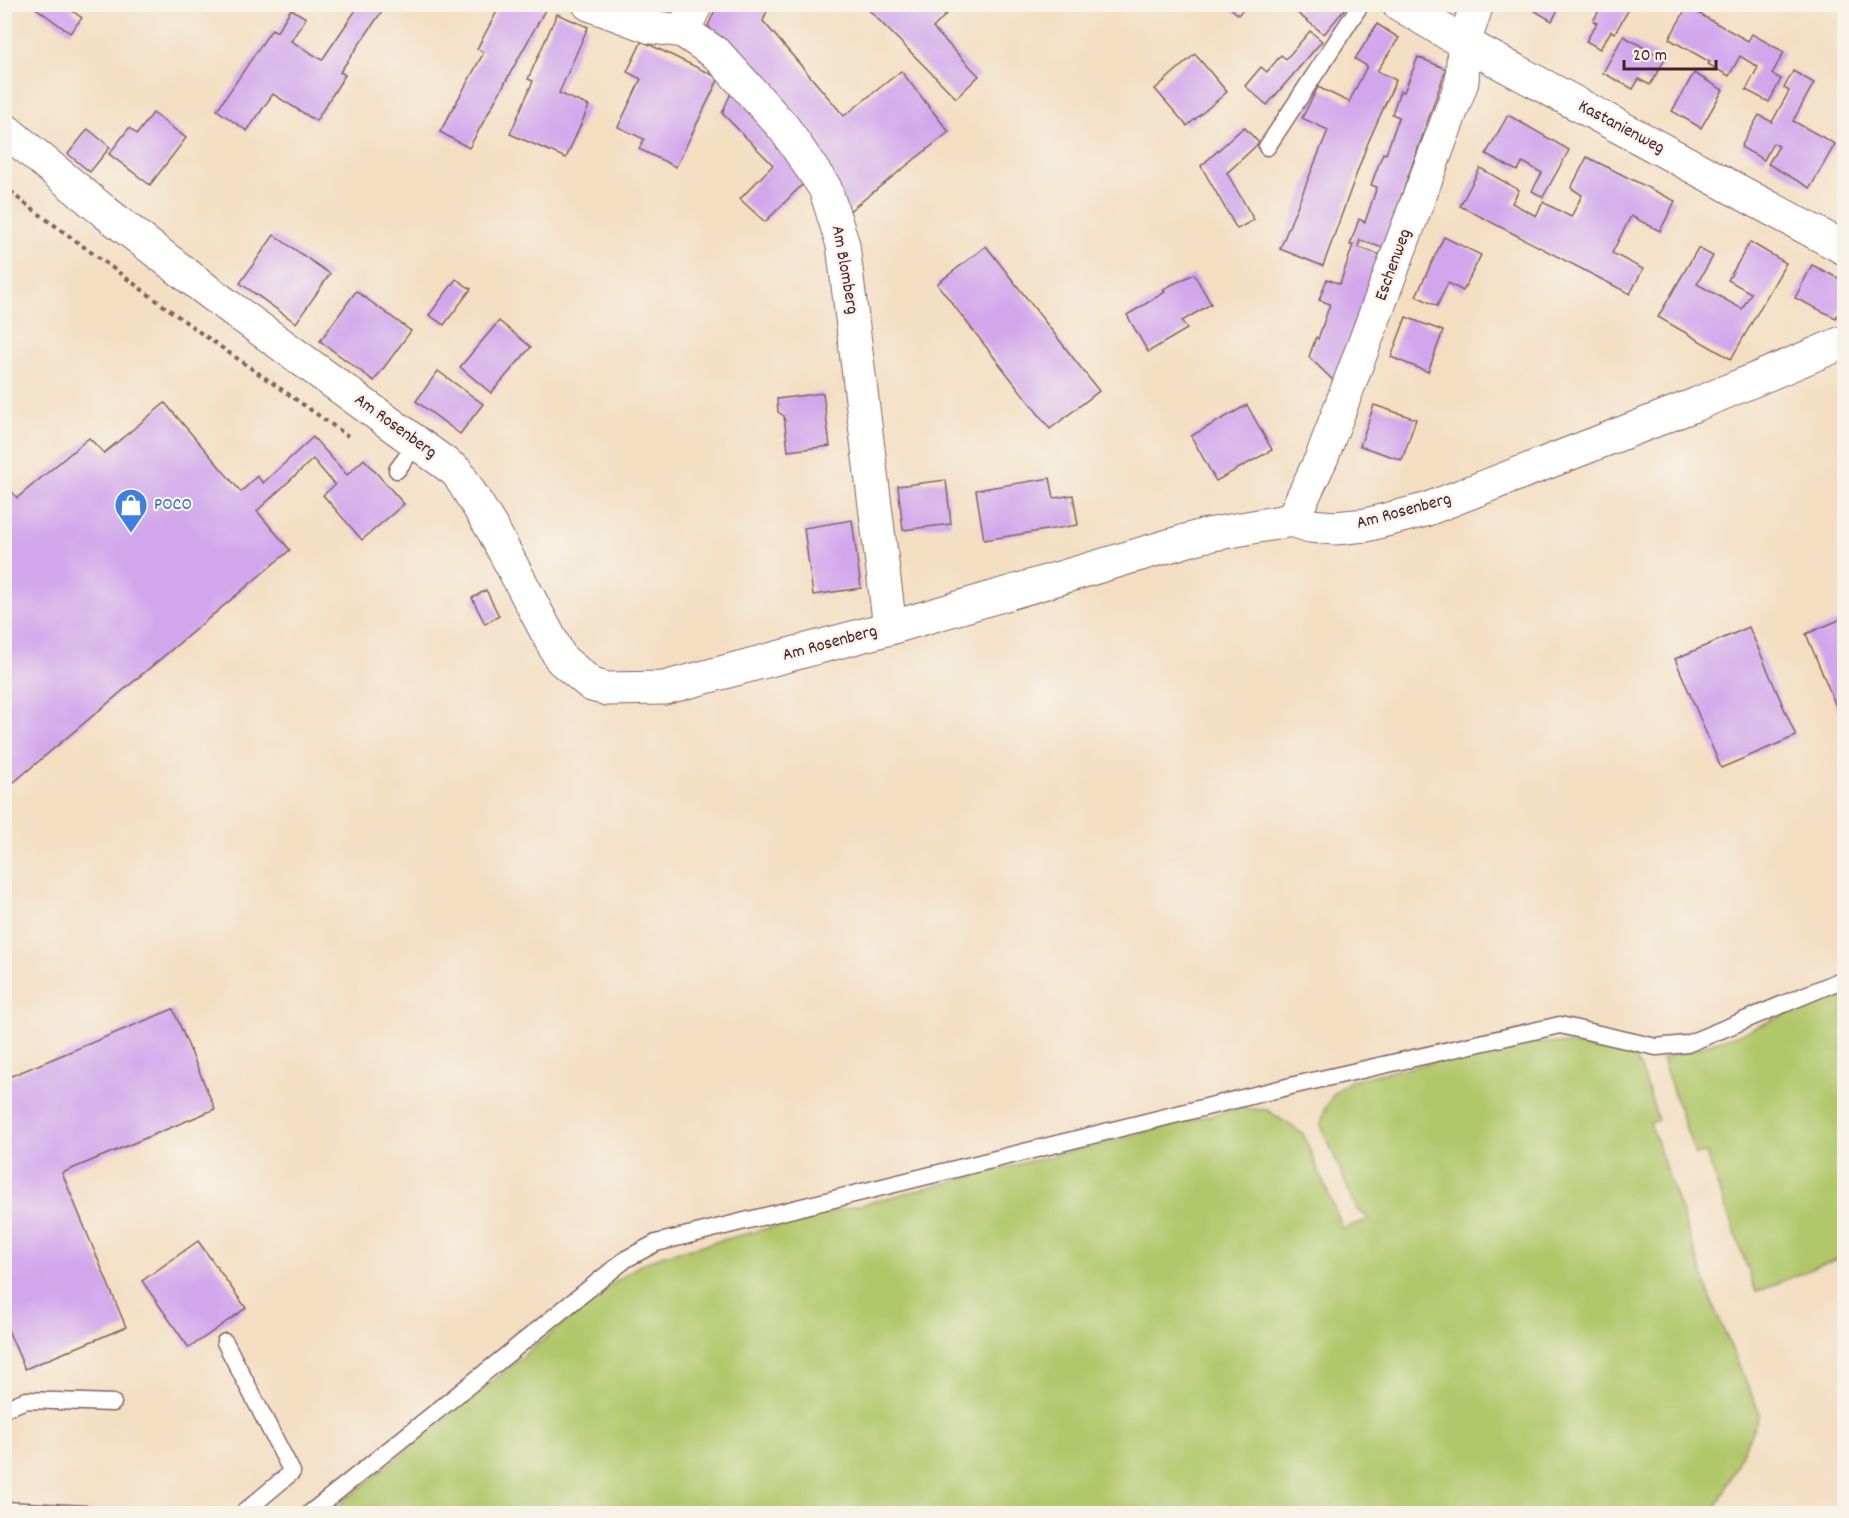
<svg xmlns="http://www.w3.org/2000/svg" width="1849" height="1518" viewBox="0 0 1849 1518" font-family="Dekko,sans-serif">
<rect width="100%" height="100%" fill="#f7f3e8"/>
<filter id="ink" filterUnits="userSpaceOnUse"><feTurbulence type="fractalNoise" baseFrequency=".0167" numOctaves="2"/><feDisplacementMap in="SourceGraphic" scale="12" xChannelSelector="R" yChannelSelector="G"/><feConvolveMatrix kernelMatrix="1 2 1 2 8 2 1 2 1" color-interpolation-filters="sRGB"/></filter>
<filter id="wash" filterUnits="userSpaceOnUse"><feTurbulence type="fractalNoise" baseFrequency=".008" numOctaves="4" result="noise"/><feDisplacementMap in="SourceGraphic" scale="24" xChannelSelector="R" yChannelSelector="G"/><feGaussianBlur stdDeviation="1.35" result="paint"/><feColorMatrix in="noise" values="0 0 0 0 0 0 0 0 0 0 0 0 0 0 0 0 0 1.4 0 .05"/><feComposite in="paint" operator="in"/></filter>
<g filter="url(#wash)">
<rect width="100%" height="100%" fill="#f3dec2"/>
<g fill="#b1c76b" stroke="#7e734b" stroke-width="1.5">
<path d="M1844,989v267l-88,36 -50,-139 -11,2 -33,-96 78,-25z"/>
<path d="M1525,1042c38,0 72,5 108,14l9,15 16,49 -8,3 65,187 45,104 -46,99 -1386,1 287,-232 25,-17 24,-10 575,-147 28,2 36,24 40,95 27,-10 -13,-9 -36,-85 4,-16 9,-16 18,-13z"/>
</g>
<g id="blocks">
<g fill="#d1a6ec">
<path d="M39,4h36l-4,6 11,8 -12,15 -34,-25z"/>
<path d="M360,4h27l-47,68 5,3 -29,46 -43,-27 -26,37 -30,-21 55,-81 5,3 14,-23 15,9 -15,23 31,19z"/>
<path d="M501,4h33l11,6 -76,138 -29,-16 44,-80 -7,-3z"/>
<path d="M718,4h42l7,7 -4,10 81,95 57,-45 48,61 -101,80 -39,-67 -101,-119z"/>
<path d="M863,4h93l-23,24 46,48 -23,22z"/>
<path d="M1227,4h21l-10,11z"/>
<path d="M1302,4h47l-25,30 -28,-22z"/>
<path d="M1532,4h29l-9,17 -22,-13z"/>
<path d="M1603,4h29l-17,29 -4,-2 -11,18 -14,-8 11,-18 -4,-2z"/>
<path d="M1687,7l61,34 4,-7 32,18 -12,22 9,5 -12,23 -23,-12 12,-23 -18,-11 -11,20 -21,-12 2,-2 -41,-23z"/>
<path d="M557,14l31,13 -29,66 30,13 -23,52 -56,-24 23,-53 -5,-2z"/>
<path d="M1377,24l22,14 -22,33 19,9 -29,65 -44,121 -43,-17 48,-119 -26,-12 16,-31 31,15 18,-36 -12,-7z"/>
<path d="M1310,31l12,10 -55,64 -22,-19 16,-19 6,5 14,-17 5,4z"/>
<path d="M1623,36l42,23 -15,26 -11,-6 -6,10 -30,-16z"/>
<path d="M642,41l77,37 -43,89 -37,-18 5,-10 -26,-12 23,-48 -14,-7z"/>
<path d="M1195,54l32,38 -40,34 -32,-37z"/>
<path d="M1418,57l28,12 -63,179 -23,-8 -2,7 23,8 -44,129 -28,-27 7,-20 2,2 12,-35 -11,-4 8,-21 13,5 13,-39h-3l9,-26 6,3 12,-35 -6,-2 12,-32 3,1 13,-37 -7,-3 8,-23 4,1z"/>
<path d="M1793,71l21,12 -21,38 42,23 -25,44 -42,-24 11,-18 -6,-3 -9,17 -23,-13 18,-32 13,7 17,-31 -5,-3z"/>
<path d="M1694,73l29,17 -22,38 -29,-17z"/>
<path d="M732,91l58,58 14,34 -39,39 -25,-23 33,-34 -51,-52z"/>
<path d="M153,113l33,25 -36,47 -41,-31 20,-26 8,6z"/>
<path d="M1508,115l61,35 -26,47 -11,-6 10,-18 -19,-11 -6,9 -31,-17z"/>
<path d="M1244,127l15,16 -32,30 27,47 -17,9 -36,-63z"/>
<path d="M88,129l22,18 -20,25 -22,-18z"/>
<path d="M1587,157l88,44 -15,30 -29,-15 -19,37 31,16 -13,25 -170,-88 20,-38 39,22 -7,13 24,13 7,-14 28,15 11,-22 -11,-7z"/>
<path d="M274,235l56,39 -34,49 -56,-40z"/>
<path d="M1444,237l37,18 -18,36 -15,-8 -11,23 -21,-10z"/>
<path d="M1750,242l36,21 -55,96 -73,-42 40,-69 15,8 -16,28 45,25 9,-16 -23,-13z"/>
<path d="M986,246l113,145 -49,38 -113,-145z"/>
<path d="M1812,265l32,16v19l-8,18 -41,-20z"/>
<path d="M1194,274l17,30 -29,17 5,8 -39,23 -21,-37 38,-23 -2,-3z"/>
<path d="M456,279l15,10 -27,36 -15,-10z"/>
<path d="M356,291l55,40 -37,50 -54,-40z"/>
<path d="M1406,317l37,14 -15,41 -37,-15z"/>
<path d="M499,321l32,26 -40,46 -31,-26z"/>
<path d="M438,371l45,33 -23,30 -44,-33z"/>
<path d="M823,393l7,53 -42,5 -4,-35 -6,-4 -1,-13z"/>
<path d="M165,403l76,89 16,-16 6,7 50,-46 34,38 17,-16 40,45 -42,36 -39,-45 12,-10 -22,-26 -56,52 33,39 -276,232 -10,-11v-289l13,16 72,-60 15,15z"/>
<path d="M1247,405l25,45 -56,31 -25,-45z"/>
<path d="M1374,405l42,14 -14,41 -42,-14z"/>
<path d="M1050,478l4,20 19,-3 5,30 -94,15 -8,-50z"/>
<path d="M946,480l5,44 -48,6 -5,-44z"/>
<path d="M852,520l9,68 -48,7 -9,-67z"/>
<path d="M486,590l13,26 -14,8 -13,-26z"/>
<path d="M1844,618v107l-38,-91z"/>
<path d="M1749,627l47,109 -75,32 -46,-109z"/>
<path d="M173,1009l42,100 -153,64 64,154 -101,42 -21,-48v-242z"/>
<path d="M198,1241l48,67 -57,40 -47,-67z"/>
</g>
</g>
</g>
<g filter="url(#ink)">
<use href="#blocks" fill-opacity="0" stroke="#856260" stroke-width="1.5"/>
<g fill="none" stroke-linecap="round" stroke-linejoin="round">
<g stroke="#856260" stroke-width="19">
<g id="service">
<path d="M1267,147l94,-143"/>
<path d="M397,470l20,-27"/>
<path d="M225,1342l67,130 -50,42"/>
<path d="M4,1409l22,-9 87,3"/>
<path d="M4,1510l84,4"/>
<path d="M309,1514l317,-255 30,-16 639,-158 265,-60 96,22 31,-3 157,-65"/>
</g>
</g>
<g stroke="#856260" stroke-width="35">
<g id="minor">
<path d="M589,4l62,23 32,4 35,24 66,73 41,60 18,57 47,383"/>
<path d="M1399,4l65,39 380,205"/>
<path d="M683,31l13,-27"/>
<path d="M4,129l101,83 108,83 244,177 36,58 68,129 31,26 15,4 57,-1 226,-60 312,-92 90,-16 18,6 25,2 31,-3 59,-15 272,-106 147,-62"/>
<path d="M1292,520l30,-63 140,-375 2,-39 13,-39"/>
</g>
</g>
<path stroke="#856260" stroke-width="4" stroke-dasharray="4.5 4.5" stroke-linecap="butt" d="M4,185l15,14 179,132 150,105"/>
<use href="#service" stroke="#fff" stroke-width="16"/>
<use href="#minor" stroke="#fff" stroke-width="33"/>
</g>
</g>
<defs>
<g id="shop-pin" transform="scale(1.725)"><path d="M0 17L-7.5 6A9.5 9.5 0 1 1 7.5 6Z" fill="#3f7fe0" stroke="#f7f3e8"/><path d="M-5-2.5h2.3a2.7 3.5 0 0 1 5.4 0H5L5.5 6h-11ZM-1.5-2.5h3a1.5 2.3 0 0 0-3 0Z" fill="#fff"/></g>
</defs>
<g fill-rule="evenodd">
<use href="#shop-pin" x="131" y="505"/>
</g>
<g text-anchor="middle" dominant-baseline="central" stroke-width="4.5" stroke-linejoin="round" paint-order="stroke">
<g font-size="18" fill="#4a1f2b" stroke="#f7f3e8">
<text transform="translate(1621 128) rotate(28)">Kastanienweg</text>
<text transform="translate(1394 265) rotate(-70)">Eschenweg</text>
<text transform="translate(844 270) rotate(80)">Am Blomberg</text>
<text transform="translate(395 427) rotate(36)">Am Rosenberg</text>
<text transform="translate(1404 512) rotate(-15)">Am Rosenberg</text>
<text transform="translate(830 644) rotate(-15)">Am Rosenberg</text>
</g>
<g font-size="18" fill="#366cbe" stroke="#f7f3e8" text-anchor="start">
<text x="154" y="505">POCO</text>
</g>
</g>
<rect width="1849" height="1518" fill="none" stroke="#f7f3e8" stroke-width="24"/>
<path d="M1624 60v9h92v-9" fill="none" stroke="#4a1f2b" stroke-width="3"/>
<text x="1633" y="60" font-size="18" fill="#4a1f2b" stroke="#f7f3e8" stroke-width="4.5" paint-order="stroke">20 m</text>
</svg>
